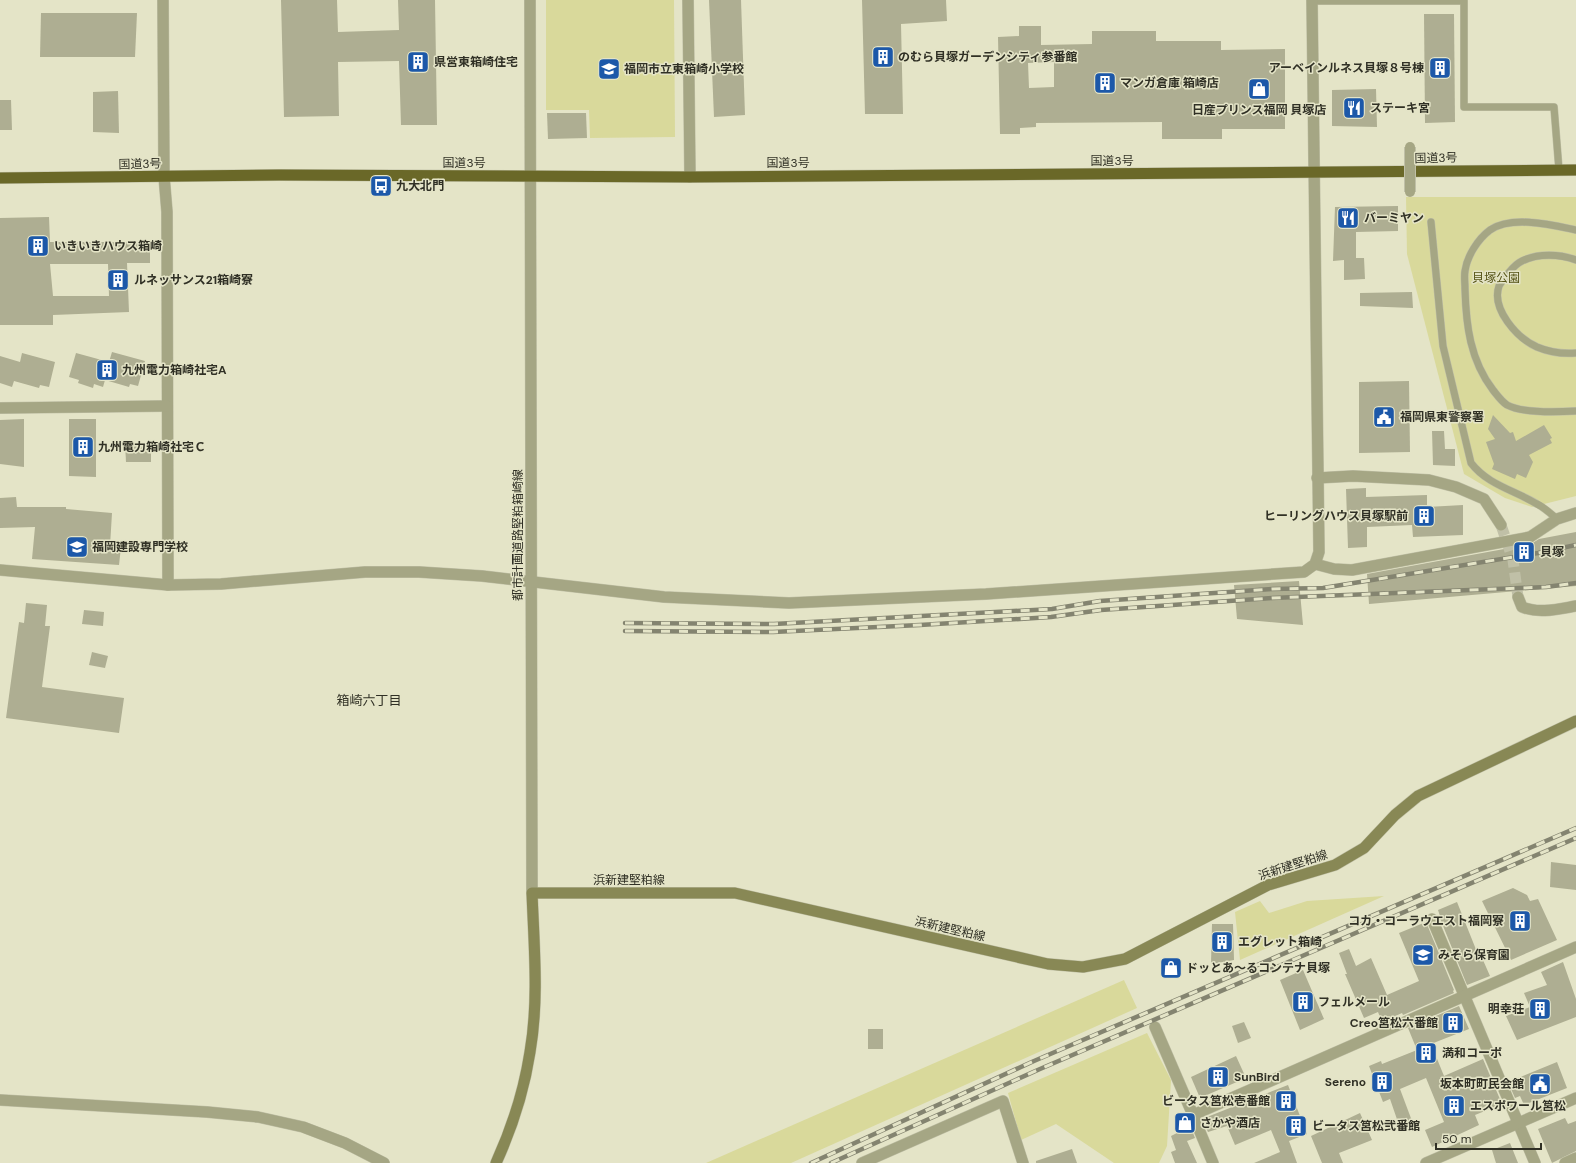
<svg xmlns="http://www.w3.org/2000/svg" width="1576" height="1163" viewBox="0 0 1576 1163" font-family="'DM Sans','Noto Sans JP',sans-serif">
<rect width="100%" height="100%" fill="#e4e4c7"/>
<g fill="#d9d99b">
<path d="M546,0h128l1,137 -85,1 -1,-28h-43z"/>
<path d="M1406,197h170v299l-44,11 -27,-9 -41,-24 -57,-220z"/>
<path d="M1384,896l-144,64 -5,-48 25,-11 9,12 38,-12z"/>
<path d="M1124,980l13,28 -346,155h-85z"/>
<path d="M1147,1033l24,47 -4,66 -8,17h-45l-58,-39 -35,16 -13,-47z"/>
</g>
<g fill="#aeae92" fill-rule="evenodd">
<path d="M281,0h56l1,32 61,-2 -1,-30h37l2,125h-36l-2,-64 -61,1 1,54 -55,1z"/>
<path d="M709,0h32l4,115 -31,2z"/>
<path d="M862,0h84l1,21 -46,3 2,90h-38z"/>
<path d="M41,13h96l-2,44h-95z"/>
<path d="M1424,14h30l1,108 -30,1z"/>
<path d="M1019,26h22v19l51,-1v-13h64v10h65v9l64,-1v80h-63v10h-60v-17l-126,1v4l-16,1v6h-20l-2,-97 21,-1zM1054,62v25l-25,1 -1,-25z"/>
<path d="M1376,89l1,38 -45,-1v-36z"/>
<path d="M118,91l1,42 -26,-1v-40z"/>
<path d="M0,100h11l1,30h-12z"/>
<path d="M547,113h39l1,25 -39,1z"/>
<path d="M1398,206v25l-42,1v26h8l1,21 -21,1v-20l-11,1 2,-54z"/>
<path d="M49,217l1,25h100v21h-23l2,49 -76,3v10h-53v-107zM50,264h58l1,32h-56z"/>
<path d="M1412,292l1,16 -53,-2v-13z"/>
<path d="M112,352l33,9 -7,25 -8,-2 -1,3 -24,-7 -2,7 -9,-3 -1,4 -15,-5 1,-3 -10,-3 7,-24 33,9z"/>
<path d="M22,353l33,9 -6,25 -9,-2 -1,3 -25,-7 -2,6 -12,-4v-27l20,6z"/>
<path d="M1409,381l1,71 -51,1v-71z"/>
<path d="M1493,415l17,18 3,-1 3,9 28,-16 8,13 -2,1 2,4 -23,12 4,7 -7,16 -9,-4 -2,5 -23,-10 2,-5 -8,-22 9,-3 -7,-10z"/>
<path d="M24,419v48l-24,-3v-44z"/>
<path d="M69,419h27v58l-27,-1z"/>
<path d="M1432,431h12l1,18h10v17l-22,-1z"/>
<path d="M125,443h26v19h-25z"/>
<path d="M1366,488v9l61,-2v12l36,-2v30l-50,2 -1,-12 -45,2v20l-19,1 -2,-59z"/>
<path d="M16,497l1,10h49v2l46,4 -2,33 11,1 -2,18 -87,-6 3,-32 -35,1v-30z"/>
<path d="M1576,532v54l-207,18 -2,-30 164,-30 8,-5z"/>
<path d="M1299,581l4,44 -66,-6 -3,-34z"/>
<path d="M26,603l21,2 -2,21h5l-8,61 82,11 -5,35 -113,-15 13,-96 5,1z"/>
<path d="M84,610l20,2 -1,14 -21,-2z"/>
<path d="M92,652l16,4 -3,12 -16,-3z"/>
<path d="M1551,862l25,3v25l-26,-3z"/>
<path d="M1513,888l14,7 3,6 8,-2 19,41 -46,20 -29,-59z"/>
<path d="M1457,902l20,50 2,-1 11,25 -23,9 -28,-69h1l-2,-6z"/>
<path d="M1426,922l28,68 -1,1 1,2 -51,22 -1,-2 -20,9 -4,-10 -14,6 -19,-44h2l-8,-21 10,-4 7,17 15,-8 16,37 32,-14 -20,-48z"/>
<path d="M1212,924h21l1,36 -23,4z"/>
<path d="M1563,962l13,37v18l-59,23 -11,-24 24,-9 -6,-14 23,-8 -6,-13z"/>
<path d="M1303,970l21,49 -24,11 -20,-50z"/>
<path d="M1459,1006l10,23 -38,15 13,32 39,-17 19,45 -27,11 4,10 -47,22 -7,-17 19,-8 -18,-44 -26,11 12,32 -12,7 -10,-29 -7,3 -14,-36 12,-5 1,3 35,-14 -9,-22z"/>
<path d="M1244,1022l7,16 -13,5 -6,-17z"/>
<rect x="868" y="1029" width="15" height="20"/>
<path d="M1236,1056l10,22 -46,20 -9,-21z"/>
<path d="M1557,1062l10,26 -43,17 -4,-9 -5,2 -7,-16z"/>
<path d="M1288,1085l19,49 -18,7 8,22h-43l26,-11 -9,-22 -36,15 -8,-19 -19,6 -6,-13z"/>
<path d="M1360,1113l12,27 -33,13 4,10h-21l-11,-27z"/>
<path d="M1565,1118l3,6 8,-3v30l-24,12 -14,-34z"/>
<path d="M1189,1123l6,15 -8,3 10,22h-22l-4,-11 5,-2 -5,-14 10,-5 -2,-5z"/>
<path d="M1510,1143l8,20h-22l-4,-13z"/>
<path d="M1072,1149l5,14h-41v-2z"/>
</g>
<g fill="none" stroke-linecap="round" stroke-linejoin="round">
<path stroke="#c0c0a7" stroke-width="11" stroke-dasharray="11 5.5" stroke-linecap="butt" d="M1501,525l12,35 5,37"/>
<g stroke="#c0c0a7" stroke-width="8">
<g id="service">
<path d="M1312,1h152v106h90l5,63"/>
<path d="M1431,222l12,124 28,117c17,22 43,27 66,41 8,4 14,10 20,15"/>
<path d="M1576,230c-24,-5 -64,-15 -86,0 -12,9 -23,26 -25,41 -1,5 0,12 0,18 1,36 5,71 28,101 4,5 8,11 14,15 15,8 52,7 69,6"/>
<path d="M1576,260c-16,-6 -38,-7 -54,1 -7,3 -11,9 -16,15 -2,3 -5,6 -7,10 -8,23 18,52 38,61 12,5 26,7 39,6"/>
</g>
</g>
<g stroke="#c0c0a7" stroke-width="12">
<g id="minor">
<path d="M688,0l2,177"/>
<path d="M1315,564l19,5 18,1 178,-33 27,-18 19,-6"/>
<path d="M1432,919l103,244"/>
<path d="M1155,1027l38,88 383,-168"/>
<path d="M1193,1115l20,48"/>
<path d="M862,1163l141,-62 20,62"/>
<path d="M1565,1163l11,-5"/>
</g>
</g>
<g stroke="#c0c0a7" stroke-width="12">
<g id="tertiary">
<path d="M163,0l1,176 3,36 1,373"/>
<path d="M530,0l2,893"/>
<path d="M0,408l167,-2"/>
<path d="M1317,478l36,-2 76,4 27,7 28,12 17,26"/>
<path d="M0,570l168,15 53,-1 144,-12h54l63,4 182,21 125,6 197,-9 318,-22 11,-8 4,-12 -7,-552"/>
<path d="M1518,597l4,10c17,7 36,2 54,-1"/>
<path d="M0,1100l207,12 51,5 45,10 42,16 39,20"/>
<path d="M1426,1163l150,-65"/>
</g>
</g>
<g stroke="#c0c0a7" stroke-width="12">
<path id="secondary" d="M496,1163c16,-35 28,-72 34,-111 9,-52 4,-106 2,-159h203l313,71 35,3 42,-8 143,-74 67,-20 29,-17 31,-33 23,-19 158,-75"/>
</g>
<g stroke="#c0c0a7" stroke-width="12">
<path id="trunk" d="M0,178l279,-3 411,2 886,-7"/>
</g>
<use href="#service" stroke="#a5a684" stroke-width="7"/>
<use href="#minor" stroke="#a5a684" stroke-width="11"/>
<use href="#tertiary" stroke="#a5a684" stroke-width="11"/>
<use href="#secondary" stroke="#885" stroke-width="11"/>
<use href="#trunk" stroke="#6a6828" stroke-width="11"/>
<g stroke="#848470" stroke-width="4.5">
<g id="rail">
<path d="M625,623l149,1 278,-15 48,-8 172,-12 51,-1 215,-35 38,-8"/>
<path d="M625,631l148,1 147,-7 131,-8 50,-7 171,-12 274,-11 30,-4"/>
<path d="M811,1163l223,-102 542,-233"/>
<path d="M831,1163l209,-94 536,-231"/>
</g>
</g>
<use href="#rail" stroke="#e4e4c7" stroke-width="3" stroke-dasharray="9" stroke-linecap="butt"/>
<g stroke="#c0c0a7" stroke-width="12" stroke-linecap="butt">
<path id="pedestrian-bridge" d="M1410,147v45"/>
</g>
<use href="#pedestrian-bridge" stroke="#a5a684" stroke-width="10"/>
</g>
<defs>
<g id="building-square" transform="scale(1.15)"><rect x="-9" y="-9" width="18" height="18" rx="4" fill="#1c58a9" stroke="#e4e4c7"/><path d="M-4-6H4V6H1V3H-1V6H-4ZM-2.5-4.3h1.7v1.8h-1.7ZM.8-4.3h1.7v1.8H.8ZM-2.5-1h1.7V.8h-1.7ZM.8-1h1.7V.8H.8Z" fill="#fff"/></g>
<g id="school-square" transform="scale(1.15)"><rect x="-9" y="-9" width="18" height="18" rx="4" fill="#1c58a9" stroke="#e4e4c7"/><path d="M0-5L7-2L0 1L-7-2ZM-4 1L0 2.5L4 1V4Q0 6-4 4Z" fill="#fff"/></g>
<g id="shop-square" transform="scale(1.15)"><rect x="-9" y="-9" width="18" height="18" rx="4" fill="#1c58a9" stroke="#e4e4c7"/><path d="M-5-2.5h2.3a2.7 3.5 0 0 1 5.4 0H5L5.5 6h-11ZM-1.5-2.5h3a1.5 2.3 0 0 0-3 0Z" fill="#fff"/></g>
<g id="restaurant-square" transform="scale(1.15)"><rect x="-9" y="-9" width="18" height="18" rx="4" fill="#1c58a9" stroke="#e4e4c7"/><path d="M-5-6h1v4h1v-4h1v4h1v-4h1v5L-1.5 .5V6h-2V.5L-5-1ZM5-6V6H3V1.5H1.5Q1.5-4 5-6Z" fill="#fff"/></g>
<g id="bus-square" transform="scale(1.15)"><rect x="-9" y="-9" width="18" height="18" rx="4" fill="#1c58a9" stroke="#e4e4c7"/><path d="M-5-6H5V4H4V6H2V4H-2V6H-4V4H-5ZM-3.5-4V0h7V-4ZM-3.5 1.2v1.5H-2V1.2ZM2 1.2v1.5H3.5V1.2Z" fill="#fff"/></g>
<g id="civic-square" transform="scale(1.15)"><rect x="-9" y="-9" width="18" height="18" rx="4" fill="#1c58a9" stroke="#e4e4c7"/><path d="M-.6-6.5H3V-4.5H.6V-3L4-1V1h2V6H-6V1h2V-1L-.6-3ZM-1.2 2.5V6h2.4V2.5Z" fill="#fff"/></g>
<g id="university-square" transform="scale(1.15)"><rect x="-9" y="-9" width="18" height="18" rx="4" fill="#1c58a9" stroke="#e4e4c7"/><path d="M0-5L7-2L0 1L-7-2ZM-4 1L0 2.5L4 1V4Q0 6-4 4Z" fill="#fff"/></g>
</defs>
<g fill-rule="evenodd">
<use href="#building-square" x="883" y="57"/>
<use href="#building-square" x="418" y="62"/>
<use href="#building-square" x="1440" y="68"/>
<use href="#school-square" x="609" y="69"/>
<use href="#building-square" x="1105" y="83"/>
<use href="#shop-square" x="1259" y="89"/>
<use href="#restaurant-square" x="1354" y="108"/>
<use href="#bus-square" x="381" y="186"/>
<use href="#restaurant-square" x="1348" y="218"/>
<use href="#building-square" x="38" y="246"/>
<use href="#building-square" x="118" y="280"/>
<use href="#building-square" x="107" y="370"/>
<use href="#civic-square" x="1384" y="417"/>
<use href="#building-square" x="83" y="447"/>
<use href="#building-square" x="1424" y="516"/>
<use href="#university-square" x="77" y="547"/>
<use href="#building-square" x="1524" y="552"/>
<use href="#building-square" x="1520" y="921"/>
<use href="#building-square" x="1222" y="942"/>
<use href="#school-square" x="1423" y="955"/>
<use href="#shop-square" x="1171" y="968"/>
<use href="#building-square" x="1303" y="1002"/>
<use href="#building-square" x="1540" y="1009"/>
<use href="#building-square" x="1453" y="1023"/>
<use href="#building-square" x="1426" y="1053"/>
<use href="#building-square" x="1218" y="1077"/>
<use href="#building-square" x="1382" y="1082"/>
<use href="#civic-square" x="1540" y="1084"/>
<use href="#building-square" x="1286" y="1101"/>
<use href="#building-square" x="1454" y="1106"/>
<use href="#shop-square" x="1185" y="1123"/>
<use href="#building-square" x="1296" y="1126"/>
</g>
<g text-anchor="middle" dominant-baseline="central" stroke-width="3" stroke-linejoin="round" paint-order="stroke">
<g font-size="12" font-weight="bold" fill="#303025" stroke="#e4e4c7" text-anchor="start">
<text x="898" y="57">のむら貝塚ガーデンシティ参番館</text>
<text x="434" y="62">県営東箱崎住宅</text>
<text x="1424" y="68" text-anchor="end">アーベインルネス貝塚８号棟</text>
<text x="624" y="69">福岡市立東箱崎小学校</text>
<text x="1120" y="83">マンガ倉庫 箱崎店</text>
<text x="1370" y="108">ステーキ宮</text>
<text x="1259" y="110" text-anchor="middle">日産プリンス福岡 貝塚店</text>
<text x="396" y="186">九大北門</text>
<text x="1364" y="218">バーミヤン</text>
<text x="54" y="246">いきいきハウス箱崎</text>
<text x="134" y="280">ルネッサンス21箱崎寮</text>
<text x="122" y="370">九州電力箱崎社宅A</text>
<text x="1400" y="417">福岡県東警察署</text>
<text x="98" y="447">九州電力箱崎社宅Ｃ</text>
<text x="1408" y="516" text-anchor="end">ヒーリングハウス貝塚駅前</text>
<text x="92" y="547">福岡建設専門学校</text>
<text x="1540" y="552">貝塚</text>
<text x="1504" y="921" text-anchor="end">コカ・コーラウエスト福岡寮</text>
<text x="1238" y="942">エグレット箱崎</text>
<text x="1438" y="955">みそら保育園</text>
<text x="1186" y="968">ドッとあ～るコンテナ貝塚</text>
<text x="1318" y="1002">フェルメール</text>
<text x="1524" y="1009" text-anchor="end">明幸荘</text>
<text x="1438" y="1023" text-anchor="end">Creo筥松六番館</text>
<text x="1442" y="1053">満和コーポ</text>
<text x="1234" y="1077">SunBird</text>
<text x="1366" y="1082" text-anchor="end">Sereno</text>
<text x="1524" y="1084" text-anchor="end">坂本町町民会館</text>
<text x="1270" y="1101" text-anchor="end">ビータス筥松壱番館</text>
<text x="1470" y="1106">エスポワール筥松</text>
<text x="1200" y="1123">さかや酒店</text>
<text x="1312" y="1126">ビータス筥松弐番館</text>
</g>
<g font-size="12" fill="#303025" stroke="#e4e4c7">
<text transform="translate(1436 158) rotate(-1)">国道3号</text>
<text x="1112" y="161">国道3号</text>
<text x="464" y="163">国道3号</text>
<text x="788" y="163">国道3号</text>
<text transform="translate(140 164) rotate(-1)">国道3号</text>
<text transform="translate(518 535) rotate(-90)">都市計画道路堅粕箱崎線</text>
<text transform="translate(1293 865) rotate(-18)">浜新建堅粕線</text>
<text x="629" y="880">浜新建堅粕線</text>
<text transform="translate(950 929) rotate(13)">浜新建堅粕線</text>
</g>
<g font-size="12" fill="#555316" stroke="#e4e4c7">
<text x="1496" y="278">貝塚公園</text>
</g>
<g font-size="13" fill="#303025" stroke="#e4e4c7">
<text x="369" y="700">箱崎六丁目</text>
</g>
</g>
<path d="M1436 1143v6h105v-6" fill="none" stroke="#303025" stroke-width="2"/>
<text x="1442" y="1143" font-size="12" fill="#303025" stroke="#e4e4c7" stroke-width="3" paint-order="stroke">50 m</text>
</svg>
